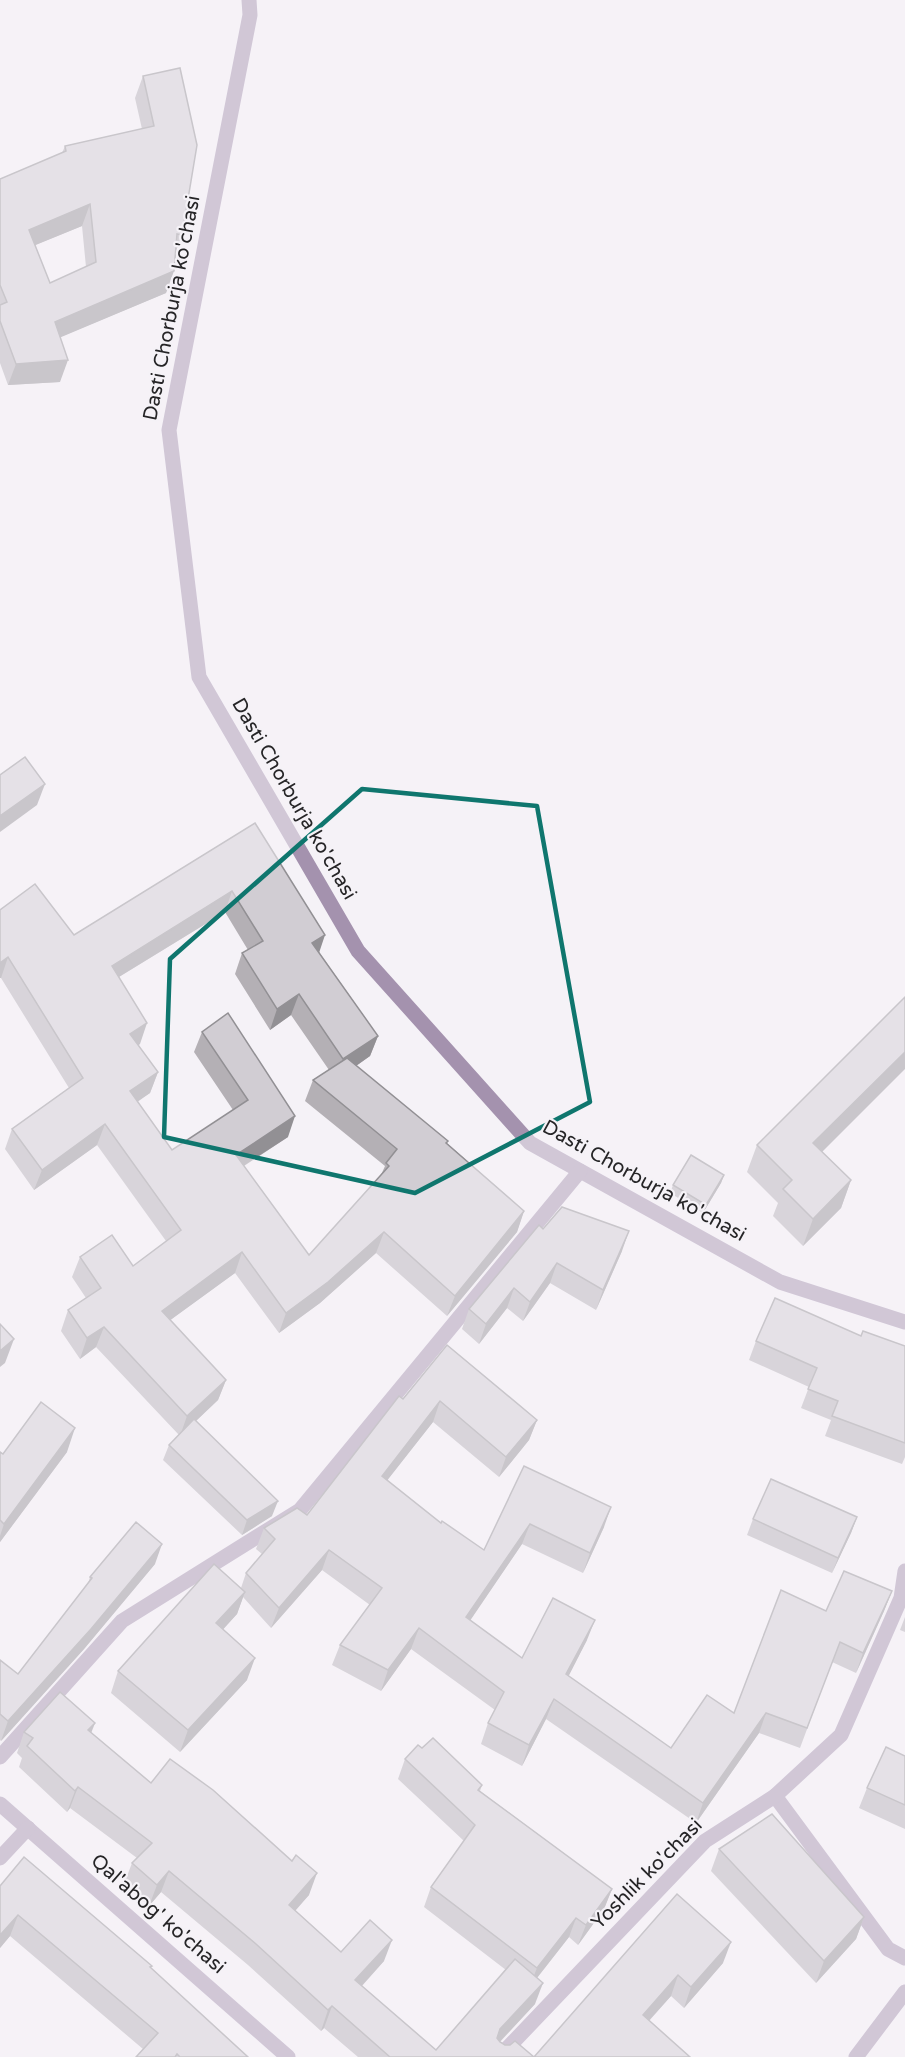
<svg xmlns="http://www.w3.org/2000/svg" width="905" height="2057" viewBox="0 0 905 2057" font-family="'Varela Round',sans-serif">
<rect width="100%" height="100%" fill="#f5f2f7"/>
<g fill="none" stroke-linecap="round" stroke-linejoin="round">
<g stroke="#a492ae" stroke-width="15">
<path d="M249,0l1,15 -81,415 30,247 159,274 172,192 250,139 125,40"/>
<path d="M0,1757l122,-136 178,-111 280,-339"/>
<path d="M775,1796l113,153 17,9"/>
<path d="M0,1804l288,253"/>
<path d="M0,1858l28,-30"/>
<path d="M499,2057l206,-216 70,-45 66,-61 60,-137 4,-27"/>
<path d="M856,2057l49,-65"/>
</g>
</g>
<g fill="#b4b0b5" fill-rule="evenodd">
<path d="M143,76l39,159 -7,19 -9,39 -106,44v45l-52,3 -8,-22v-184l62,-26 3,-7 77,-17 -7,-31zM82,226l4,41 -36,16 -15,-38z"/>
<path d="M255,823l64,129 59,84 -8,20 -14,10 92,75 -1,2 77,68 -7,21 -70,84 -71,-63 -56,50 -41,30 -44,-60 -65,47 56,60 -8,20 -22,21 76,95 -30,19 -79,-75 6,-15 10,-10 -83,-88 -16,12 -19,-28 7,-21 18,-12 -14,-21 8,-20 53,9 33,-25 -69,-96 -63,45 -29,-41 7,-20 57,-41 -68,-110h-1v-68l74,25zM225,912l23,38 -6,3 -7,21 35,56 21,-15 38,55 -16,10 -8,21 80,65 -4,9 -72,80 -65,-89 44,-29 -86,-105 -8,20 39,58 -61,40 -35,-49 13,-8 8,-21 -20,-27 2,-1 -21,-67z"/>
<path d="M757,1145l65,7 29,28 -10,28 -38,38 -30,-30 5,-13 -31,-31z"/>
<path d="M724,1175l-3,8 -18,30 -33,-20 3,-8z"/>
<path d="M543,1229l79,22 -26,59 -46,-27 -27,38 -16,-13 -28,36 -17,-15 7,-20z"/>
<path d="M861,1336l44,10v111l-3,7 -77,-28 6,-16 -30,-12 8,-21 -60,-27 7,-19z"/>
<path d="M447,1345l90,75 -8,20 -30,37 -66,-55 -46,58 54,43 43,27 40,-84 80,61 -21,46 -61,-29 -52,76 52,38 65,-18 -19,36 103,72 63,-35 92,-102 66,-20 -8,20 -28,62 -24,-11 -32,86 -41,-15 -63,90 -150,-104 -24,47 -41,-22 7,-21 7,-13 -84,-61 -30,42 -49,-26 8,-20 30,-40 -48,-35 -51,58 -28,-31 -6,17 -14,15 24,51 -67,72 -69,-59 7,-22 123,-83 5,-15 16,-19 -6,-5 8,-21 43,-13z"/>
<path d="M0,1452l3,2 64,-2 -67,90z"/>
<path d="M857,1517l-6,16 -19,40 -85,-38 6,-16z"/>
<path d="M155,1564l-71,85 -83,92 -1,-1v-80l18,14 70,-90 2,-7z"/>
<path d="M905,1617v15l-5,-2z"/>
<path d="M24,1732l67,1 60,50 158,112 -14,15 46,42 43,9 -22,25 74,64 70,-80 -82,-63 7,-20 33,-46 -66,-62 7,-20 17,-11 60,37 -2,6 132,98 -8,20 -26,36 -9,-8 -32,41 -2,26 -35,38 34,15 143,-163 46,69 -39,45 -13,-12 -22,25 41,36h-332l-34,-29 -3,3 -73,-66 -87,-73 -12,14 -25,-22 8,-21 5,-5 -67,-50 -3,4 -48,-45 3,-9 -5,-5z"/>
<path d="M905,1756v73l-46,-21 8,-20z"/>
<path d="M719,1849l145,68 -8,22 -40,44 -105,-112z"/>
<path d="M0,1886l152,80 -1,2 97,89h-112l7,-8 -133,-113 -10,12z"/>
</g>
<g fill="#929094">
<path d="M90,204l-8,22 -61,25 8,-21z"/>
<path d="M174,271l-8,22 -119,50 8,-21z"/>
<path d="M68,360l-8,22 -52,3 8,-21z"/>
<path d="M45,784l-8,21 -37,27v-16z"/>
<path d="M232,891l-7,21 -121,74 8,-20z"/>
<path d="M325,935l-7,21 -6,-13z"/>
<path d="M8,957l-7,21h-1v-15z"/>
<path d="M299,994l-8,21 -21,15 7,-21z"/>
<path d="M147,1023l-7,21 -17,11 7,-21z"/>
<path d="M378,1036l-8,20 -34,24 7,-21z"/>
<path d="M905,1052v17l-101,101 9,-27z"/>
<path d="M158,1072l-8,21 -27,19 7,-21z"/>
<path d="M295,1116l-7,21 -60,39 8,-21z"/>
<path d="M105,1124l-8,21 -63,45 8,-20z"/>
<path d="M724,1175l-3,8 -18,30 3,-8z"/>
<path d="M851,1180l-10,28 -38,38 10,-27z"/>
<path d="M524,1211l-7,21 -70,84 8,-20z"/>
<path d="M629,1231l-7,20 -26,59 7,-20z"/>
<path d="M384,1232l-8,21 -56,50 -41,30 7,-20z"/>
<path d="M242,1252l-7,21 -81,59 8,-21z"/>
<path d="M557,1263l-7,20 -27,38 7,-19z"/>
<path d="M514,1288l-7,20 -28,36 7,-20z"/>
<path d="M104,1327l-8,20 -16,12 7,-21z"/>
<path d="M14,1339l-9,24 -5,4v-16z"/>
<path d="M226,1380l-8,20 -38,36 7,-20z"/>
<path d="M440,1401l-7,21 -58,74 7,-20z"/>
<path d="M537,1420l-8,20 -30,37 7,-20z"/>
<path d="M75,1428l-8,24 -67,90v-6l4,-12z"/>
<path d="M278,1501l-6,15 -30,19 5,-15z"/>
<path d="M611,1507l-7,20 -21,46 7,-20z"/>
<path d="M857,1517l-6,16 -19,40 6,-15z"/>
<path d="M530,1524l-8,20 -63,93 7,-20z"/>
<path d="M162,1544l-7,20 -71,85 -83,92 7,-20z"/>
<path d="M329,1550l-7,20 -51,58 8,-20z"/>
<path d="M892,1591l-8,20 -28,62 7,-20z"/>
<path d="M245,1592l-8,22 -28,31 7,-22z"/>
<path d="M595,1620l-8,20 -28,55 7,-21z"/>
<path d="M419,1628l-8,21 -30,42 7,-21z"/>
<path d="M255,1658l-8,22 -67,72 8,-22z"/>
<path d="M554,1699l-8,20 -24,47 7,-21z"/>
<path d="M766,1713l-7,20 -63,90 7,-20z"/>
<path d="M95,1723l-8,21 1,-14z"/>
<path d="M78,1787l-8,21 -3,4 8,-21z"/>
<path d="M169,1871l-8,21 -12,14 8,-21z"/>
<path d="M317,1873l-8,22 -27,31 7,-21z"/>
<path d="M612,1889l-8,20 -26,36 8,-20z"/>
<path d="M18,1915l-8,21 -10,12v-13z"/>
<path d="M864,1917l-8,22 -40,44 8,-22z"/>
<path d="M576,1918l-7,19 -40,51 8,-20z"/>
<path d="M392,1940l-8,21 -36,40 7,-21z"/>
<path d="M731,1942l-8,21 -39,45 7,-21z"/>
<path d="M678,1975l-7,21 -36,40 8,-21z"/>
<path d="M543,1983l-8,21 -43,46 8,-21z"/>
<path d="M332,2006l-8,22 -3,3 7,-21z"/>
</g>
<g fill="#d1cdd3" stroke="#929094" stroke-width="1.5" fill-rule="evenodd">
<path d="M180,68l17,77 -15,90 -5,-1 -3,37 -119,51 13,38 -52,4 -16,-43v-16l7,-3 -7,-17v-106l66,-28 -1,-5 89,-20 -11,-50zM90,204l6,58 -46,21 -21,-53z"/>
<path d="M25,757l20,27 -45,32v-41z"/>
<path d="M255,823l70,112 -13,8 66,93 -35,23 -44,-65 -22,15 -35,-56 21,-12 -31,-50 -120,75 35,57 -17,11 28,38 -28,19 42,59 76,-50 -46,-68 26,-19 67,103 -59,39 73,100 80,-89 -3,-3 11,-14 -84,-69 34,-22 101,83 -2,2 78,68 -69,85 -71,-64 -56,50 -42,31 -44,-61 -80,59 64,69 -39,36 -83,-89 -17,11 -19,-28 33,-22 -21,-31 32,-22 21,31 48,-36 -76,-106 -63,46 -30,-41 71,-51 -75,-121 -8,6v-53l35,-26 39,51z"/>
<path d="M905,997v55l-92,91 38,37 -38,39 -30,-30 9,-9 -35,-35z"/>
<path d="M691,1155l33,20 -18,30 -33,-20z"/>
<path d="M562,1207l67,24 -26,59 -46,-27 -27,39 -16,-14 -28,36 -17,-15 70,-84 4,4z"/>
<path d="M775,1298l86,38 2,-5 42,15v97l-73,-27 6,-15 -30,-12 9,-21 -61,-27z"/>
<path d="M0,1324l14,15 -14,12z"/>
<path d="M447,1345l90,75 -31,37 -66,-56 -58,75 59,47 1,-2 42,29 40,-84 87,41 -21,46 -60,-29 -64,93 56,41 31,-60 42,22 -29,54 105,74 36,-53 27,18 47,-123 45,21 18,-40 48,20 -29,62 -23,-11 -33,86 -41,-15 -63,90 -149,-104 -25,46 -41,-22 16,-31 -85,-64 -31,42 -48,-25 42,-57 -53,-38 -50,58 -33,-35 29,-34 -11,-11 33,-20 10,7 92,-119 4,3z"/>
<path d="M41,1402l34,26 -71,96 -4,-4v-68l3,2z"/>
<path d="M194,1419l84,82 -31,19 -78,-75z"/>
<path d="M771,1479l86,38 -19,41 -85,-39z"/>
<path d="M136,1522l26,22 -71,85 -83,92 -8,-7v-54l18,14 74,-96 -2,-1z"/>
<path d="M214,1564l31,28 -29,31 39,35 -67,72 -70,-59z"/>
<path d="M60,1692l35,31 -7,7 63,53 19,-24 43,31 79,71 4,-6 21,18 -28,32 52,47 29,-32 22,20 -37,40 81,70 79,-91 28,24 -43,46 -3,9 3,4 5,3h5l5,-4 19,16 143,-163 54,48 -40,45 -13,-12 -35,40 47,42h-300l-58,-51 -4,4 -72,-66 -87,-73 -12,14 -25,-22 20,-20 -74,-56 -3,4 -48,-45 6,-8 -9,-6z"/>
<path d="M433,1738l49,47 -4,5 134,99 -26,36 -10,-7 -39,50 -106,-81 44,-62 -70,-66 13,-14 4,3z"/>
<path d="M886,1747l19,9v49l-38,-17z"/>
<path d="M772,1814l92,103 -40,44 -105,-112z"/>
<path d="M24,1857l128,109 -2,1 98,90h-68l-3,-3 -2,3h-39l22,-24 -140,-118 -18,20v-49z"/>
</g>
<path d="M0 0H905V2057H0ZM362,789l175,17 53,296 -175,91 -251,-56 6,-178z" fill="#f5f2f7" fill-opacity=".55" fill-rule="evenodd"/>
<path fill="none" stroke="#0f766e" stroke-width="4.5" stroke-linejoin="round" d="M362,789l175,17 53,296 -175,91 -251,-56 6,-178z"/>
<g text-anchor="middle" dominant-baseline="central" stroke-width="4.5" stroke-linejoin="round" paint-order="stroke">
<g font-size="20" fill="#262527" stroke="#f5f2f7">
<text transform="translate(172 308) rotate(-79)">Dasti Chorburja ko'chasi</text>
<text transform="translate(294 799) rotate(60)">Dasti Chorburja ko'chasi</text>
<text transform="translate(644 1181) rotate(29)">Dasti Chorburja ko'chasi</text>
<text transform="translate(647 1874) rotate(-45)">Yoshlik ko'chasi</text>
<text transform="translate(158 1914) rotate(41)">Qal'abog' ko'chasi</text>
</g>
</g>
</svg>
